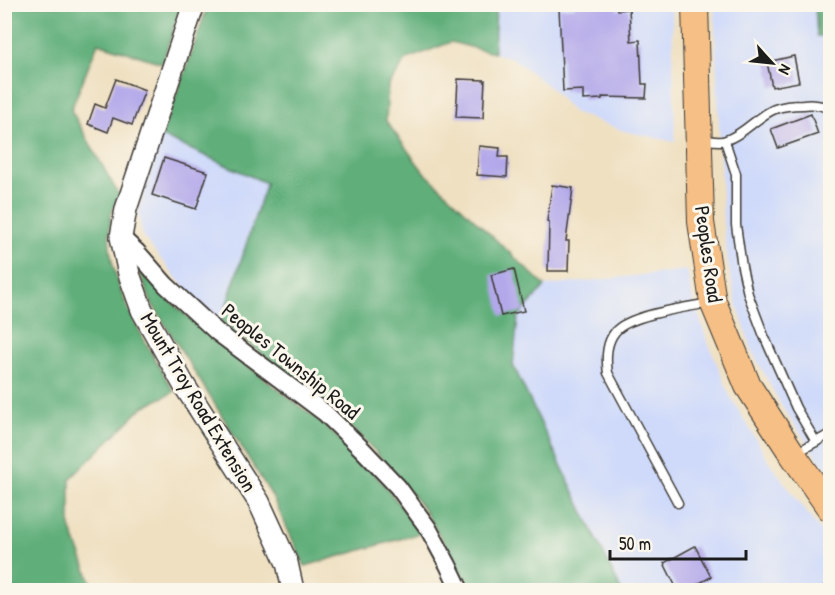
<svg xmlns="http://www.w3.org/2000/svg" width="835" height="595" viewBox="0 0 835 595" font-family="'Patrick Hand',sans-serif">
<rect width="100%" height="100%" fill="#fbf7ec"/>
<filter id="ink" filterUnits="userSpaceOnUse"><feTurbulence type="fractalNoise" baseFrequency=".0167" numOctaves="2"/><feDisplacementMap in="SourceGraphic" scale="12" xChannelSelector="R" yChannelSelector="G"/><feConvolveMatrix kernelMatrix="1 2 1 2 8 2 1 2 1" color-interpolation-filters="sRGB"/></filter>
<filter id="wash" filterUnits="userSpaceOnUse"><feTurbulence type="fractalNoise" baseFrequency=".008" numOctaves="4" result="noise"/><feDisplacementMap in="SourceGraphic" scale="24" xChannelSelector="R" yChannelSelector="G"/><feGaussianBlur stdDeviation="1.35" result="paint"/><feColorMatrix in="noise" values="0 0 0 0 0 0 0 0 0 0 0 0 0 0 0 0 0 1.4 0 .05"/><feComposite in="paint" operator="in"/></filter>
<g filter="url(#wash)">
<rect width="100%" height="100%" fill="#efe0c1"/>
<g fill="#cfdafa">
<path d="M496,5h176l3,137 -51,-11 -51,-19 -20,-22 -41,-32 -18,-5z"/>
<path d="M714,5h101l2,31h13v440l-48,-69 -29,-54 -17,-51 -8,-38 -5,-42z"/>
<path d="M161,136l105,47 -45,139 -25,-20 -53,-65 -5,-25z"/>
<path d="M687,270l5,26 14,41 23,57 41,69 60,81v41l-22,5h-187l-108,-225 5,-48 27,-31z"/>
</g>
<g fill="#61af7a" stroke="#3e664b" stroke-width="1.5">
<path d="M4,5h178l-20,58 -64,-20 -27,67 48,85c-3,7 -7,14 -8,21 -11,61 35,126 63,176l-31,15 -73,72v48l24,63h-89z"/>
<path d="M208,5h288l-2,48 -43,-11 -44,17 -19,27 -2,35 37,50 122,115 -27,31 -5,48 108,225h-153l-14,-31 -31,-51 -48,-57 -38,-38 -116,-91 45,-139 -105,-47 24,-64z"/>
<path d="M815,5h15v31h-13z"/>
<path d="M137,264l23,28 53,47 105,81 40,36 28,31 35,46 -116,33 -33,-70 -121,-194z"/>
</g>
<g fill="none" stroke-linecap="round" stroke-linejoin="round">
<path stroke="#3cacb8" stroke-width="5" d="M808,590l22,-7"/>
</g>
<g id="blocks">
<g fill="#b2a8ea">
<path d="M575,4h41l1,6 12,-1 2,32 9,-1 2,44h5l-1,14 -44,-1v2l-19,1v-10l-20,1 -4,-83 16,-1z"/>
<path d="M794,56l5,26 -27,5 -5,-25z"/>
<path d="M116,79l29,11 -13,35 -19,-7 -5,14 -20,-8 7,-20 10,4z"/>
<path d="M458,79l27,1 -2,38 -27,-1z"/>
<path d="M811,114l7,20 -40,14 -7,-19z"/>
<path d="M479,146l21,2 -1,9h9l-1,20 -30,-2z"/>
<path d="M164,158l44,14 -12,37 -44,-14z"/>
<path d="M552,185l21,3 -7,53h3l-1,30h-20l1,-49 -2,-1z"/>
<path d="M514,269l10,42 -23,5 -10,-41z"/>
<path d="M695,546l16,31 -26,14h-7l-14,-28z"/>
</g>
</g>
</g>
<g filter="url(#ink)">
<use href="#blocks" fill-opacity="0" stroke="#3c3935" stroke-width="1.5"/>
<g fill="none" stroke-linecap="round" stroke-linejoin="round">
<g stroke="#3c3935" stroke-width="11">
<g id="service">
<path d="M703,139c7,1 17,4 23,1 19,-6 31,-24 49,-31 8,-3 19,-4 28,-4 9,-1 20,0 27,5"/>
<path d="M725,141l11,33v51l6,42 6,27 16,42 32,72 20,34"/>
<path d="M796,453l34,-19"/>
<path d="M678,503l-70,-130c-2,-13 -2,-30 7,-41 13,-17 73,-25 95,-29"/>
</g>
</g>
<g stroke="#3c3935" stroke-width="20">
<path id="minor" d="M121,237l16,15 29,33 51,47 108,81 37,36 36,38 30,41 20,37 12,25"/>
</g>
<g stroke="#3c3935" stroke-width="24">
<path id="tertiary" d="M194,4l-68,205 -5,28 8,37 13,36 42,75 75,117 28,61 6,27"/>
</g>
<g stroke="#3c3935" stroke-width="28">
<path id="primary" d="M695,4l6,218 12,80 35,84 45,69 37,53"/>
</g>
<use href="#service" stroke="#fff" stroke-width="8"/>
<use href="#minor" stroke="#fff" stroke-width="16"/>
<use href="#tertiary" stroke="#fff" stroke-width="21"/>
<use href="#primary" stroke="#f5bf86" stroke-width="26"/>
</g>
</g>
<g text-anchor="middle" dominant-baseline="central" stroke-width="6" stroke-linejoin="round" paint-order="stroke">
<g font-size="21" fill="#1c1c1c" stroke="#fbf7ec">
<text transform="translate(709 254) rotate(82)">Peoples Road</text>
<text transform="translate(291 361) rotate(39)">Peoples Township Road</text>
<text transform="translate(199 402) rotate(59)">Mount Troy Road Extension</text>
</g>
</g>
<rect width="835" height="595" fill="none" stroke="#fbf7ec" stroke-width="24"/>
<g transform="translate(772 63) rotate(117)" stroke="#fbf7ec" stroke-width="4.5" paint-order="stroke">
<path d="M0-4.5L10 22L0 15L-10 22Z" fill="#1c1c1c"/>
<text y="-9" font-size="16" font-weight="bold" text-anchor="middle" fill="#1c1c1c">N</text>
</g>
<path d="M610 550v9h136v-9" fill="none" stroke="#1c1c1c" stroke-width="3"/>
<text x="619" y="550" font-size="18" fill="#1c1c1c" stroke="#fbf7ec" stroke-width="4.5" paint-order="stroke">50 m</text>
</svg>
